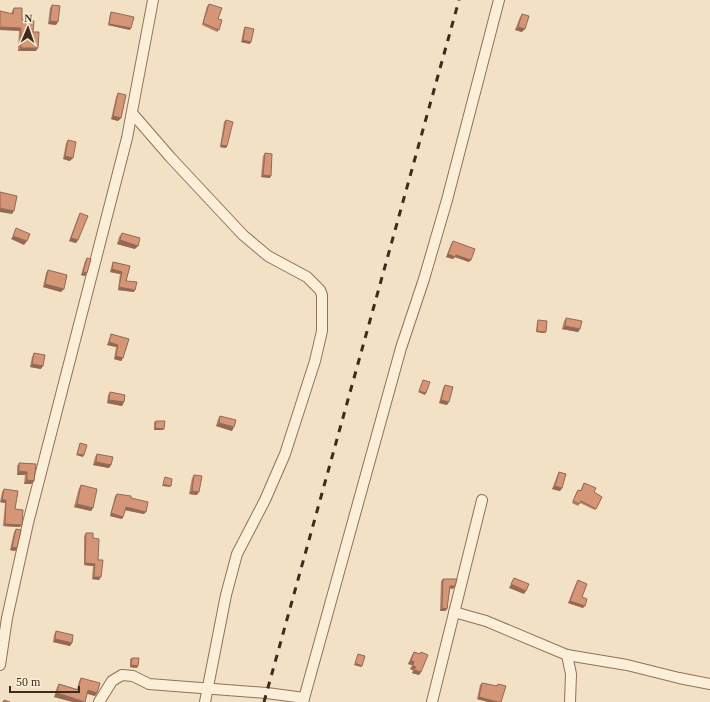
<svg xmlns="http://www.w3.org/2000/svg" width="710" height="702" viewBox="0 0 710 702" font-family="Georgia,serif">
<rect width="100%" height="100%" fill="#f2e1c5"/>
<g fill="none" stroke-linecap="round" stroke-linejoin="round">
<g stroke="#907159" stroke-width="12">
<g id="street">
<path d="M132,113l39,45 72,77 25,21 39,21 13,13 2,5v36l-7,30 -30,93 -20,46 -28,54 -11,41 -21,107"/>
<path d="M454,612l32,9 81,34 60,10 52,13 31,6"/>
<path d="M567,655l4,19 -1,28"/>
<path d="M0,665l7,-47 21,-95 99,-385 26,-138"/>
<path d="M99,702l13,-21 10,-6 11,1 16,8 118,9 37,5"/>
<path d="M303,702l98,-354 23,-69 23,-79 52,-200"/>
<path d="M432,702l50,-202"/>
</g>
</g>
<use href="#street" stroke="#fcefd9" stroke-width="10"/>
<path stroke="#3e2b1e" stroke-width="3" stroke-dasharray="7 7" stroke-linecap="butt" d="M264,702l195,-702"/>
</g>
<g fill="#b68166">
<path d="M209,4l10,26 -2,2 -15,-7 5,-19z"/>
<path d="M52,5l4,20 -8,-1 2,-16z"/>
<path d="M14,8l8,12 11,12 3,19h-18l1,-20 -8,-17 1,-3z"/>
<path d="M111,12l19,18 -22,-5 2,-11z"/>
<path d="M522,14v18l-7,-2 5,-13z"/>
<path d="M245,27l5,17 -9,-2 3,-14z"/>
<path d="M118,93l3,25 -3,3 -7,-2 5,-22z"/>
<path d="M226,120l1,26 -1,2 -6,-1 4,-25z"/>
<path d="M68,140l2,21 -7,-2 3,-16z"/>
<path d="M265,153l5,25 -9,-1 2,-21z"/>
<path d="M80,213l-2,27 -2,3 -7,-2 9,-24z"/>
<path d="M122,233l13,16 -18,-5 2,-7z"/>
<path d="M453,241l16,21 -14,-5 -2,2 -7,-2 5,-13z"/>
<path d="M87,258v15l-2,3 -4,-1 4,-14z"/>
<path d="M113,262l17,4 -4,15 8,11 -16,-2 2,-16 -10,-2 2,-8z"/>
<path d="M48,270l13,22 -18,-5 3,-14z"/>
<path d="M566,318l14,11 -2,3 -16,-3 2,-8z"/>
<path d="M538,320l8,12 -2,1 -8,-1 1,-10z"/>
<path d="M111,334l18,5 -6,19 -2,3 -7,-2 2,-12 -9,-2 3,-8z"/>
<path d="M34,353l7,16 -11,-2 2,-10z"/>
<path d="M445,385l2,20 -8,-2 4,-15z"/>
<path d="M110,392l14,10 -2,4 -15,-3 1,-8z"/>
<path d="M220,416l12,15 -16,-5 2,-7z"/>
<path d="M156,421l7,9h-9v-8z"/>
<path d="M97,454l14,11 -2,3 -16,-3 2,-8z"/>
<path d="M19,463l17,1 -2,17 -3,3h-7l1,-9h-8v-9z"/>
<path d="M559,472l3,16 -2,3 -8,-2 5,-13z"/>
<path d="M194,475l3,20 -8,-1 3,-16z"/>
<path d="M584,483l10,9 8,5 -7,13 -15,-7 -2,3 -6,-3 5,-12 1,-1 2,1z"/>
<path d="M81,485l12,23 -2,3 -17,-4 5,-19z"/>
<path d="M4,489l11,20 5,18 -17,-1 2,-23 -5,-1 2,-10z"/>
<path d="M117,494l14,4 13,16 -19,-4 -2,7 -1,2 -12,-3 5,-20z"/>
<path d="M16,529l1,19 -2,3 -5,-1 4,-18z"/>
<path d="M86,533l7,5 6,42 -7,-1 1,-13 -9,-1v-29z"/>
<path d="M443,579l10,10 -3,-1 -3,21 -2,2h-5l1,-30z"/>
<path d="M578,580l4,17 1,11 -15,-5 8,-20z"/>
<path d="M56,631l16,12 -2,3 -17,-4 1,-7z"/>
<path d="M414,652l6,2 1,-2v20l-2,3 -7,-2 1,-3 -3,-1 2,-4 -4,-1 4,-9z"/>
<path d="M132,658l5,10 -7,-1v-8z"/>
<path d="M81,678l16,15 -2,3 -8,-2 -3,8h-11l-19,-5 3,-10 2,-3 18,5 2,-8z"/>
<path d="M482,683l14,3 2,-2 3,18h-13l-11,-3 3,-14z"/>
</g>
<g fill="#946953">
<path d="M50,21l8,1 -2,3 -8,-1z"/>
<path d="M109,24l22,4 -1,2 -22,-5z"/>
<path d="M1,27l20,1 -2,3 -19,-1z"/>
<path d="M518,27l7,2 -3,3 -7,-2z"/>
<path d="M243,40l8,2 -1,2 -9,-2z"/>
<path d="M21,48h17l-2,3h-18z"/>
<path d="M113,116l8,2 -3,3 -7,-2z"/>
<path d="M221,145l6,1 -1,2 -6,-1z"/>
<path d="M65,156l8,2 -3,3 -7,-2z"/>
<path d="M263,175l8,1 -1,2 -9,-1z"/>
<path d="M0,208l4,1 10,2 -2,3 -12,-2z"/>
<path d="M13,236l14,5 -3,4 -13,-6z"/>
<path d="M71,238l7,2 -2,3 -7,-2z"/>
<path d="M120,240l18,6 -3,3 -18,-5z"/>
<path d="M448,254l8,1 15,5 -2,2 -14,-5 -2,2 -7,-2z"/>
<path d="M112,269l10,3 -2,2 -10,-2z"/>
<path d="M83,272l4,1 -2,3 -4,-1z"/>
<path d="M45,284l19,5 -3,3 -18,-5z"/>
<path d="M119,287l16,3 -1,2 -16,-2z"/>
<path d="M565,326l15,3 -2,3 -16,-3z"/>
<path d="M537,331l9,1 -2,1 -8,-1z"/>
<path d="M109,342l9,3 -2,2 -9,-2z"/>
<path d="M116,356l7,2 -2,3 -7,-2z"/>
<path d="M32,364l11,2 -2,3 -11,-2z"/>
<path d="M419,391l7,2 -1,2 -7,-3z"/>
<path d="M109,400l15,2 -2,4 -15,-3z"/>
<path d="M441,400l8,2 -2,3 -8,-2z"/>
<path d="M219,423l15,4 -2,4 -16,-5z"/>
<path d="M155,428l9,1 -1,1h-9z"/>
<path d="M77,454l7,1 -1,2 -7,-2z"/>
<path d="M96,462l15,3 -2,3 -16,-3z"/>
<path d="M19,471l8,1 -2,3h-8z"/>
<path d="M27,480l7,1 -3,3h-7z"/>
<path d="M163,484l8,2 -1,1 -8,-1z"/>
<path d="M555,486l7,2 -2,3 -8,-2z"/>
<path d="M192,491l7,1 -2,3 -8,-1z"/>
<path d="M2,500h4l-1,3 -5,-1z"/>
<path d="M77,504l16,4 -2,3 -17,-4z"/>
<path d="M126,507l20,5 -2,2 -20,-4z"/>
<path d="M111,513l12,4 -1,2 -12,-3z"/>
<path d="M5,524l17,1 -2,2 -17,-1z"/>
<path d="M12,547l5,1 -2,3 -5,-1z"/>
<path d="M85,563l10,1 -2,2 -9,-1z"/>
<path d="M94,577h7l-2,3 -7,-1z"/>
<path d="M511,584l15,7 -2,3 -15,-6z"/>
<path d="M450,586h5l-2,3 -5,-1z"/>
<path d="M570,601l15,5 -2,2 -15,-5z"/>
<path d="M442,608l5,1 -2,2h-5z"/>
<path d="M55,639l17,4 -2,3 -17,-4z"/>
<path d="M411,660l3,2 -2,3 -4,-1z"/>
<path d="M355,663l7,3 -1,1 -7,-2z"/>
<path d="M131,665l7,1 -1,2 -7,-1z"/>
<path d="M413,666l3,1 -3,3 -3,-1z"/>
<path d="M414,670l7,2 -2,3 -7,-2z"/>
<path d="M88,690l9,3 -2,3 -9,-3z"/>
<path d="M57,693l28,9h-12l-19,-5z"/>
<path d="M479,697l19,5h-10l-11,-3z"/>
</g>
<g fill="#d49677" stroke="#946953">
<path d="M209,4l13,4 -4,11 4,1 -3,10 -16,-7z"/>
<path d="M52,5l8,1 -2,16 -8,-1z"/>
<path d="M14,8h8v12l12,1 -1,11h6l-1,16h-17v-20l-20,-1 -1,3v-19l13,3z"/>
<path d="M111,12l23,5 -3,11 -22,-4z"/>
<path d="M522,14l7,2 -4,13 -7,-2z"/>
<path d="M245,27l9,2 -3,13 -8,-2z"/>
<path d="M118,93l8,2 -5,23 -8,-2z"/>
<path d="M226,120l7,2 -6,24 -6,-1z"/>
<path d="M68,140l8,2 -3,16 -8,-2z"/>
<path d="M265,153l7,1 -1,22 -8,-1z"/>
<path d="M0,192l17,4 -3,15 -14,-3z"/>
<path d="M80,213l8,3 -10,24 -7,-2z"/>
<path d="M16,228l14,6 -3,7 -14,-5z"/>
<path d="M122,233l18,5 -2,8 -18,-6z"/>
<path d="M453,241l22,8 -4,11 -15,-5 -1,2 -7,-3z"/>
<path d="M87,258l4,1 -4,14 -4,-1z"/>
<path d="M113,262l17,4 -4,15 11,1 -2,8 -16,-3 3,-15 -10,-3z"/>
<path d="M48,270l19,5 -3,14 -19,-5z"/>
<path d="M566,318l16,3 -2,8 -15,-3z"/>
<path d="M538,320l9,1 -1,11 -9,-1z"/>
<path d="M111,334l18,5 -6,19 -7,-2 2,-11 -9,-3z"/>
<path d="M34,353l11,2 -2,11 -11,-2z"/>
<path d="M423,380l7,2 -4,11 -7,-2z"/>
<path d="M445,385l8,2 -4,15 -8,-2z"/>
<path d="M110,392l15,3 -1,7 -15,-2z"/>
<path d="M220,416l16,4 -2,7 -15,-4z"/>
<path d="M156,421h9l-1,8 -9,-1z"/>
<path d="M80,443l7,2 -3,10 -7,-1z"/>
<path d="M97,454l16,3 -2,8 -15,-3z"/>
<path d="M19,463l17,1 -2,17 -7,-1v-8l-8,-1z"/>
<path d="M559,472l7,2 -4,14 -7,-2z"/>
<path d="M194,475l8,1 -3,16 -7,-1z"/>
<path d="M165,477l7,2 -1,7 -8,-2z"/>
<path d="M584,483l12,5 -2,4 8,5 -6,12 -15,-8 -2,3 -6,-3 5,-11 3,1z"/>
<path d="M81,485l16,4 -4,19 -16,-4z"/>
<path d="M4,489l14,2 -3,18 8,1 -1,15 -17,-1 1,-24h-4z"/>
<path d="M117,494l14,2v2l17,4 -2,10 -20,-5 -3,10 -12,-4z"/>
<path d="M16,529l5,1 -4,18 -5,-1z"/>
<path d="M86,533h7v5l6,1 -1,21h5l-2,17h-7l1,-13 -10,-1z"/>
<path d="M514,578l15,6 -3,7 -15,-7z"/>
<path d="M443,579h14l-2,7h-5l-3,23 -5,-1z"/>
<path d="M578,580l9,4 -5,13 5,2 -2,7 -15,-5z"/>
<path d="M56,631l17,4 -1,8 -17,-4z"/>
<path d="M414,652l6,2 1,-2 7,3 -7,17 -7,-2 2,-3 -3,-1 1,-4 -3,-2z"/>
<path d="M358,654l7,2 -3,10 -7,-3z"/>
<path d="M132,658h7l-1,8 -7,-1z"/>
<path d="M81,678l19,5 -3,10 -9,-3 -3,12 -28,-9 2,-9 19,6z"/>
<path d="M482,683l15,3 1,-2 8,2 -5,16h-3l-19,-5z"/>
<path d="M4,700l6,2h-7z"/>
</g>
<g transform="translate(28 28) rotate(2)" stroke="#f9ecd5" stroke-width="3" paint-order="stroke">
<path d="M0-3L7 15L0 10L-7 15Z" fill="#3e2b1e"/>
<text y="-6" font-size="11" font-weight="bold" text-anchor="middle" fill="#3e2b1e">N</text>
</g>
<path d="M10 686v6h69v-6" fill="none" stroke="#3e2b1e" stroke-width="2"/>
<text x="16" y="686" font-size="12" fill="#3e2b1e" stroke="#f9ecd5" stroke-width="3" paint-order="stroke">50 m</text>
</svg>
